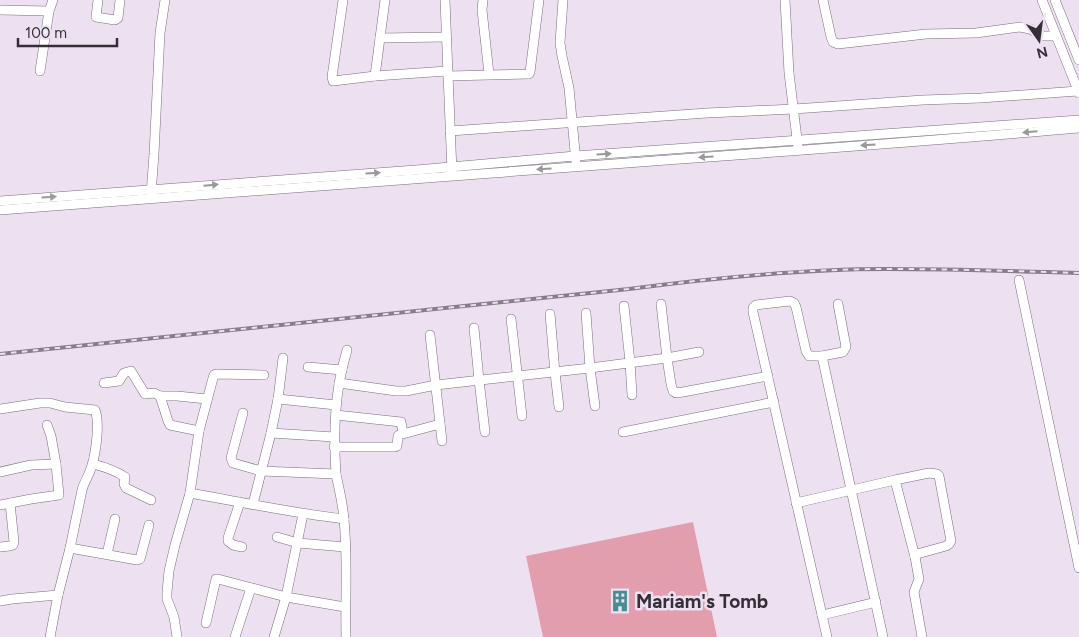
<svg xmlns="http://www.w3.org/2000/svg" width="1079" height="637" viewBox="0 0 1079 637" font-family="Figtree,sans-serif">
<rect width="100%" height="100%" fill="#ede0f1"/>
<path fill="#e39eae" d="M693,522l24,115h-174l-17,-81z"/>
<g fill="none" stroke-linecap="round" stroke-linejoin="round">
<g stroke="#786d7b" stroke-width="10">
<g id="minor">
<path d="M98,0l-2,17 19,3 3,-2 2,-18"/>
<path d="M343,0l-11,77 1,4 42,-5 72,-5"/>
<path d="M445,0l7,172"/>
<path d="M483,0l-1,10 7,64"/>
<path d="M563,0l-3,43 2,13 7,32 7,74"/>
<path d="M785,0l4,73 9,74"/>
<path d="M823,0l8,37 2,5 5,2 88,-10 50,-1 44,-6 10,2 13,7h13"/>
<path d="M1042,0l37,93"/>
<path d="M1055,0l24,60"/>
<path d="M0,10l49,1"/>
<path d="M380,38l66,-1"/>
<path d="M40,71l9,-60 4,-11"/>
<path d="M375,76l10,-76"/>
<path d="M448,76l81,-2 1,-2 9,-72"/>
<path d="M450,131l257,-18 87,-4 129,-9 58,-2 97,-7"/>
<path d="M151,194l3,-40 6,-121 5,-33"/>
<path d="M0,201l416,-31 159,-14 504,-36"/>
<path d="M0,210c165,-11 329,-25 493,-37 196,-15 391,-28 586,-45"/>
<path d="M1019,280l60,288"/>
<path d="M661,304l6,54 4,26 2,7 3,2 7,-1 85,-16"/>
<path d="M624,306l6,56 2,33"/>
<path d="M586,313l4,55 5,38"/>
<path d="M550,314l5,59 4,34"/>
<path d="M511,319l11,97"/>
<path d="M474,328l5,52 6,52"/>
<path d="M430,335l12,106"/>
<path d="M822,356l61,281"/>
<path d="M308,367l34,3"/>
<path d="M104,383l15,-2 5,-8 7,-2 14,23 9,-1 6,3 8,25 2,4 29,6"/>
<path d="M339,383l57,8h10l30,-6 154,-17 77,-10 32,-6"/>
<path d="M160,396h17l30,3"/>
<path d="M278,399l58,6"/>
<path d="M0,409l40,-6h10l15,4 30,3c5,12 1,42 -3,55 -2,9 -8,17 -10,25l-12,58 -12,47"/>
<path d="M243,413l-12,45 2,5 28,8 75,3c-2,-30 -2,-60 3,-90 2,-12 5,-23 8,-34"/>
<path d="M336,415l65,7 2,11"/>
<path d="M623,432l151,-30"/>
<path d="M271,433l63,4"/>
<path d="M334,447h61l2,-1 1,-10 1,-1 41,-11"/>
<path d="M93,464c12,3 22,6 32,13l-1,7 2,4 25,12"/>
<path d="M0,472l31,-7 25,-1 -5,-28 -4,-11"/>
<path d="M336,474c3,15 7,30 8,46 4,39 1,78 2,117"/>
<path d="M895,480l20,77"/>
<path d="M190,493c51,9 102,20 154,26"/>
<path d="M240,502l-12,36v3l5,4 9,2"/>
<path d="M796,503l99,-23 34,-7 8,1 2,2 12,65 -2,3 -3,2 -29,8 -2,3 4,22 -5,13 8,45"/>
<path d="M253,504l18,-71 7,-34 5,-41"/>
<path d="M0,505l31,-6 28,-4 -3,-31"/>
<path d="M277,537l21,6 47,4"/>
<path d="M0,547l10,-1 3,-1 1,-3 -4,-39"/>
<path d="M70,548l67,12 3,-1 9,-34"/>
<path d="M107,554l8,-35"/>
<path d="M0,601l12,-2 46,-4 -8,42"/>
<path d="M822,615l54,-13"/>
<path d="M206,623l10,-44h2l68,18 59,10"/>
<path d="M177,637l-3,-20 -7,-18v-7l2,-21 6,-26 15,-52 9,-62 14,-53 1,-3 2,-1 48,1"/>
<path d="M235,637l16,-49"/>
<path d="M274,637l12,-40 17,-83"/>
<path d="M827,637l-74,-325v-4l3,-3 34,-4 4,2 2,4 10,44 3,5h13l21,-4 3,-5 -8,-43"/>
</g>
</g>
<use href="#minor" stroke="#fff" stroke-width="9"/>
<g stroke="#867e89" stroke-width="4">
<path id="rail" d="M0,354l629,-65c85,-11 171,-20 257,-20 64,0 129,2 193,4"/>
</g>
<use href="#rail" stroke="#ede0f1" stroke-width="2" stroke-dasharray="5.5" stroke-linecap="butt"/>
</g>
<defs><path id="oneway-solid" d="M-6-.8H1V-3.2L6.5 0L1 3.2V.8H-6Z" transform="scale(1.25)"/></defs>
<g fill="#9a989b">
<use href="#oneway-solid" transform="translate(1030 132) rotate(175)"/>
<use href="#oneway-solid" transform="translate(868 145) rotate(176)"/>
<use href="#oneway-solid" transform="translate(604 154) rotate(-4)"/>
<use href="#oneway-solid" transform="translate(706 157) rotate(176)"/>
<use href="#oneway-solid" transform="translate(544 169) rotate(176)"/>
<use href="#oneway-solid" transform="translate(373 173) rotate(-4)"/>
<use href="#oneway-solid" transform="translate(211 185) rotate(-5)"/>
<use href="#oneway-solid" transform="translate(49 197) rotate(-4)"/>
</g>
<defs>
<g id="building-bare" transform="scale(1.725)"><path d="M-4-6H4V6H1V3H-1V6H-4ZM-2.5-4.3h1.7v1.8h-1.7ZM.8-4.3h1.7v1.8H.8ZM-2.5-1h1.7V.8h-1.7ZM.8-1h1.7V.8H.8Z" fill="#458d93" stroke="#ede0f1" stroke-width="2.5" paint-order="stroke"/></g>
</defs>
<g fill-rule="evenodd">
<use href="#building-bare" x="620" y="601"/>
</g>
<g text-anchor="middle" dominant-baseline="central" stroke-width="5" stroke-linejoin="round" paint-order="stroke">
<g font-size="19" font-weight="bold" fill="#353037" stroke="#ede0f1" text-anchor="start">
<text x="636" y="601">Mariam's Tomb</text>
</g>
</g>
<g transform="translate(1039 40) rotate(166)" stroke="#ede0f1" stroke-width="4" paint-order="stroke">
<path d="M0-4L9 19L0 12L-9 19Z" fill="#353037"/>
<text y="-8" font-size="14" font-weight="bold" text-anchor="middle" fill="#353037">N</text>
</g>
<path d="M18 38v8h99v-8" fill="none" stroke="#353037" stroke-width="2.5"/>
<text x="25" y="38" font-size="15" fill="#353037" stroke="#ede0f1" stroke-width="4" paint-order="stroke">100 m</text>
</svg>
